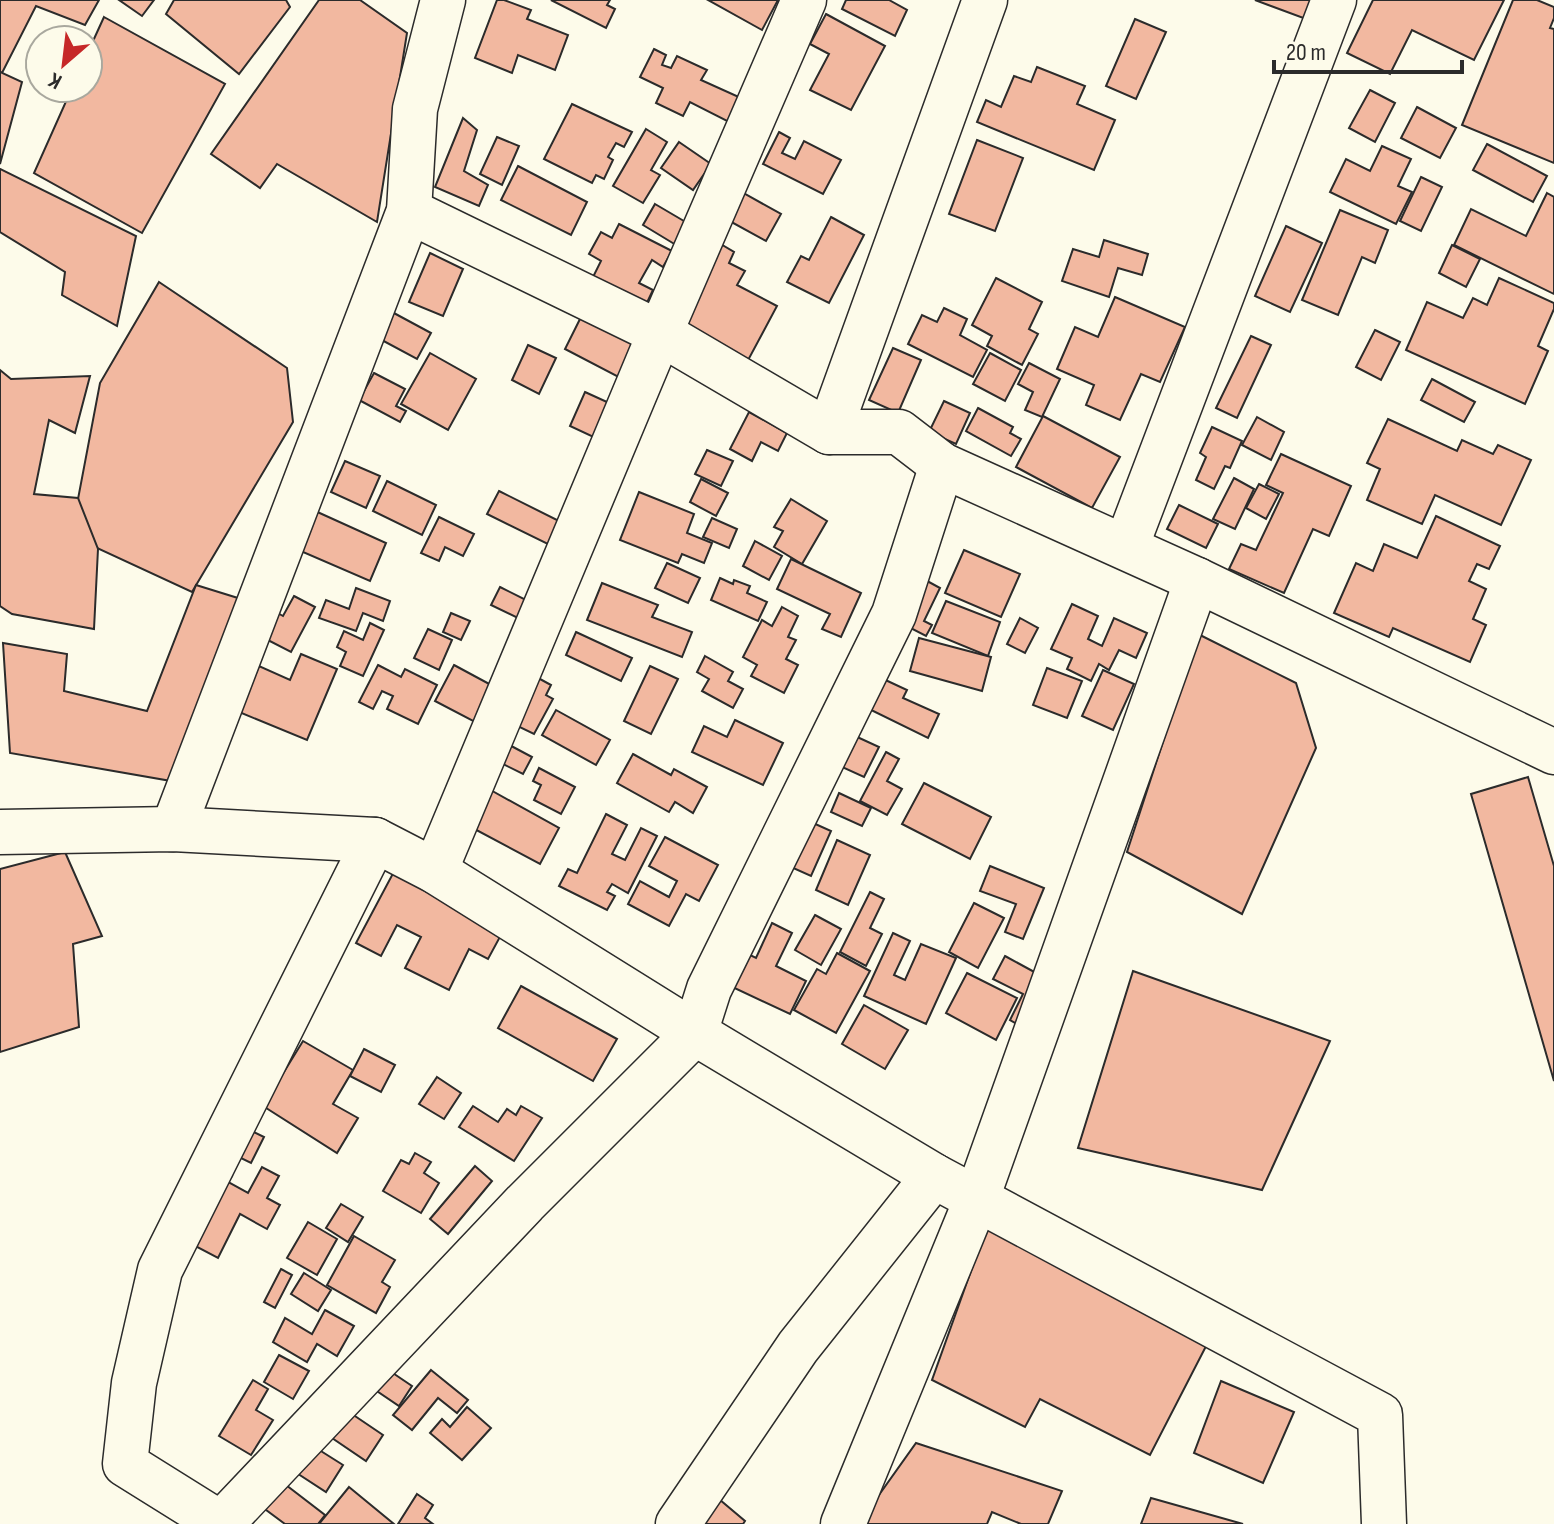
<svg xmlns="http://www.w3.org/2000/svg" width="1554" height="1524" viewBox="0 0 1554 1524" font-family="'Sofia Sans Condensed',sans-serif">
<rect width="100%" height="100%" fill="#fdfbea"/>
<g fill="#f2b8a0" stroke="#2b2b2b" stroke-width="2">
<path d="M0,0h99l-14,25 -49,-19 -34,67 -2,-1z"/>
<path d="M119,0h35l-12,16z"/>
<path d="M174,0h112l4,7 -51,67 -73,-60z"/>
<path d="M319,0h41l47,33 -30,189 -100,-58 -17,24 -49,-34z"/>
<path d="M497,0h7l27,10 -4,9 41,16 -13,35 -37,-15 -6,18 -37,-15z"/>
<path d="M551,0h59l-3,5 8,4 -9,19z"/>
<path d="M708,0h70l-16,30z"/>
<path d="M846,0h43l18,10 -12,26 -53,-27z"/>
<path d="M1255,0h58l-7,19z"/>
<path d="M1373,0h131l-30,60 -62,-30 -22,44 -43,-21z"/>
<path d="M1513,0h24l17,7v11l-4,10 4,1v134l-92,-38z"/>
<path d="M826,14l59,32 -34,64 -41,-20 19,-36 -19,-10z"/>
<path d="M104,17l121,67 -83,149 -108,-60 38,-85h16v-36z"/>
<path d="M1135,19l31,13 -30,67 -30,-13z"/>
<path d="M654,49l12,6 -4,10 9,3 6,-12 30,14 -6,10 40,18 -12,24 -39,-20 -7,14 -27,-13 7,-15 -23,-11z"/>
<path d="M1037,67l48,19 -8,18 38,16 -21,50 -117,-48 9,-22 15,7 13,-31 17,6z"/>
<path d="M0,72l22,10 -22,82z"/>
<path d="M1370,90l25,13 -20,39 -26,-14z"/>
<path d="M572,104l60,28 -8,15 -8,-4 -8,14 5,3 -9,19 -8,-4 -4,8 -48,-24z"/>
<path d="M1417,107l39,21 -16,30 -39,-20z"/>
<path d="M463,118l14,12 -13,41 24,14 -9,21 -44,-19z"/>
<path d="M646,129l21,13 -16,28 9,5 -17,28 -30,-17z"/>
<path d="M779,132l11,6 -8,15 13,6 9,-18 37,19 -18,34 -60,-30z"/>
<path d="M497,137l22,9 -17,39 -22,-11z"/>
<path d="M977,140l46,18 -28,73 -46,-17z"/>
<path d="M679,142l32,22 -18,26 -32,-22z"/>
<path d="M1487,144l60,32 -14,26 -60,-32z"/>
<path d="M1382,146l29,13 -13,27 14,6 -16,32 -66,-32 16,-33 24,12z"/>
<path d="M518,166l69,36 -16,33 -70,-35z"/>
<path d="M0,169l136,67 -19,90 -55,-31 3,-23 -65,-40z"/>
<path d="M1421,177l21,10 -21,44 -21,-10z"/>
<path d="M731,186l50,28 -15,27 -51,-28z"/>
<path d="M1547,193l7,4v97l-100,-49 17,-36 55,27z"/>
<path d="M655,204l34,20 -13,21 -33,-20z"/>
<path d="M1340,210l48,20 -13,33 -13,-6 -24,58 -36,-15z"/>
<path d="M831,217l33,18 -35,68 -42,-21 14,-26 8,4z"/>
<path d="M619,224l53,27 -9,16 -11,-7 -13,23 14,7 -10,21 -53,-28 11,-22 -12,-7 12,-22 11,6z"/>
<path d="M1286,226l36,17 -32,69 -35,-16z"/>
<path d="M1104,240l44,14 -6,21 -24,-7 -9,29 -47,-16 11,-32 26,8z"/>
<path d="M719,243l15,9 -5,11 16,8 -8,14 40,21 -31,58 -71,-37z"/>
<path d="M1452,245l28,14 -14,28 -27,-14z"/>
<path d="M430,253l33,16 -20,47 -34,-14z"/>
<path d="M996,278l46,24 -13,27 9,5 -16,31 -35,-19 5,-10 -20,-11z"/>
<path d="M1499,278l55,25v6l-16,37 10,5 -23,53 -119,-54 21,-48 36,16 10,-20 14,7z"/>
<path d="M159,282l128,86 6,54 -101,170 -121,-56 29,-153z"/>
<path d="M1115,297l70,30 -25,55 -19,-8 -21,46 -34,-15 8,-20 -37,-16 18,-42 23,10z"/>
<path d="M587,305l63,38 -20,40 -65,-34z"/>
<path d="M944,308l23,11 -7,16 27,15 -14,27 -65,-33 14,-29 15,7z"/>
<path d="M392,312l39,21 -14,26 -39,-21z"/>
<path d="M1375,330l25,12 -19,38 -25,-13z"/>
<path d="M1251,336l20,9 -34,73 -21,-10z"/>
<path d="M528,345l28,13 -17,36 -27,-14z"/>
<path d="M893,348l28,12 -23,53 -29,-13z"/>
<path d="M430,353l46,26 -28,51 -47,-26z"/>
<path d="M990,353l31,17 -16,31 -32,-17z"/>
<path d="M1029,363l31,16 -18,38 -17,-7 8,-18 -15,-8z"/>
<path d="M0,370l11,9 79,-3 -15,57 -26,-13 -15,74 44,4 20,51 -4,80 -82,-15 -12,-8z"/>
<path d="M374,373l31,16 -9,17 10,5 -6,11 -41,-22z"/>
<path d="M1432,379l43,23 -11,20 -43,-22z"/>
<path d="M585,392l33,15 -16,34 -32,-15z"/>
<path d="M944,401l26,12 -14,31 -27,-12z"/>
<path d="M978,408l35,19 -3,6 11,6 -10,17 -45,-25z"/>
<path d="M749,412l38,21 -9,18 -17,-9 -9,19 -22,-12z"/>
<path d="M1043,416l77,41 -28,51 -76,-41z"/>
<path d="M1257,417l27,15 -13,28 -29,-15z"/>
<path d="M1388,419l69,32 5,-11 31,14 5,-9 33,15 -30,65 -66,-30 -13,29 -55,-24 13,-31 -13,-6z"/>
<path d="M1212,427l30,14 -12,27 -5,-2 -11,23 -18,-9 10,-23 -6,-4z"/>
<path d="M707,450l26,11 -12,25 -26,-12z"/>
<path d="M1281,454l70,32 -22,50 -16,-7 -29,64 -55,-24 12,-25 15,6 27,-57 -17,-8z"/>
<path d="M345,461l35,15 -14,32 -35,-16z"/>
<path d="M1234,478l20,11 -19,40 -22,-10z"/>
<path d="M701,479l27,14 -12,23 -26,-14z"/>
<path d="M387,481l49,24 -14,30 -49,-24z"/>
<path d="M1259,484l20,10 -13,25 -20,-11z"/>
<path d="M499,491l72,36 -11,23 -73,-36z"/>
<path d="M639,492l55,22 -7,19 25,10 -8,20 -22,-9 -4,9 -58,-23z"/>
<path d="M791,499l36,22 -25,43 -28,-17 9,-16 -9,-4z"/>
<path d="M1179,505l39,19 -12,24 -39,-19z"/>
<path d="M313,510l73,33 -16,38 -74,-32z"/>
<path d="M1436,516l64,30 -11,23 -12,-5 -8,17 17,8 -13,30 13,6 -16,37 -77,-34 -4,9 -55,-24 22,-50 17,8 11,-27 33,14z"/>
<path d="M439,517l35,17 -11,22 -18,-9 -6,14 -18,-8z"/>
<path d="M712,518l25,11 -8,19 -26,-11z"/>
<path d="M755,541l27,15 -13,24 -26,-14z"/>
<path d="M964,550l56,24 -19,43 -56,-24z"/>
<path d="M791,559l70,34 -20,44 -19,-8 8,-15 -53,-25z"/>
<path d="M667,563l33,15 -12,25 -33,-15z"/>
<path d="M918,576l22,12 -16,33 8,4 -6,11 -31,-16z"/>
<path d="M720,578l13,6 1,-4 16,6 -3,7 20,9 -9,19 -47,-21z"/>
<path d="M602,583l56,22 -6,12 40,15 -10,25 -95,-37z"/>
<path d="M196,585l58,18 -54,183 -190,-33 -7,-110 64,11 -3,37 83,20z"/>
<path d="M500,587l30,15 -8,18 -31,-15z"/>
<path d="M356,588l34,13 -7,20 -20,-8 -7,18 -37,-13 7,-18 23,9z"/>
<path d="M294,596l21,11 -24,45 -31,-16 14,-25 9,5z"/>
<path d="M946,601l54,21 -12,34 -56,-23z"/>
<path d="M1072,604l26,12 -10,23 14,7 12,-28 33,15 -11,25 -17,-8 -10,20 -10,-6 -8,17 -24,-12 5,-11 -21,-9z"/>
<path d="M782,607l16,9 -10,21 8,3 -10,19 12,6 -14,28 -33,-17 6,-11 -14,-8 19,-37 10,6z"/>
<path d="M451,613l19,8 -9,19 -18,-8z"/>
<path d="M1020,618l18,10 -13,25 -18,-9z"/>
<path d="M370,623l14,7 -21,46 -23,-10 6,-14 -9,-5 7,-16 19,9z"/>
<path d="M428,629l24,11 -13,30 -25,-12z"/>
<path d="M576,632l56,26 -11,23 -55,-26z"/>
<path d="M1198,634l98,49 20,65 -74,166 -115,-62z"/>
<path d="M919,638l72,19 -9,34 -72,-20z"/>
<path d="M301,654l36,15 -30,71 -68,-28 20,-46 31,14z"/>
<path d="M705,656l28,16 -5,9 15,8 -10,19 -31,-17 7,-12 -12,-7z"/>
<path d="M378,665l23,12 4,-8 32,16 -19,39 -31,-15 6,-13 -11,-5 -9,18 -14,-7z"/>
<path d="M454,665l39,21 -18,36 -40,-21z"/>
<path d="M650,666l28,13 -27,55 -27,-13z"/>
<path d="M1047,668l35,13 -15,37 -34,-13z"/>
<path d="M1103,670l31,14 -21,46 -31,-14z"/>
<path d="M529,673l22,12 -5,10 7,4 -19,35 -29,-14z"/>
<path d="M879,677l28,13 -4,8 36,16 -11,24 -63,-31z"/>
<path d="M556,710l54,30 -14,25 -54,-30z"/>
<path d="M735,720l48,23 -20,42 -71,-33 12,-26 23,11z"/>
<path d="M842,730l37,17 -15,30 -35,-16z"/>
<path d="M500,740l32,17 -9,17 -32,-16z"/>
<path d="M886,752l13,7 -12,22 15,8 -15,26 -27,-14z"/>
<path d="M633,754l38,21 3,-6 33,18 -14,26 -18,-11 -6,10 -52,-29z"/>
<path d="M539,768l36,19 -14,27 -27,-14 7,-15 -8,-4z"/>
<path d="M1528,777l26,89v215l-83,-287z"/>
<path d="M924,783l67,34 -21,42 -68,-35z"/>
<path d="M487,788l72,40 -19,36 -73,-39z"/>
<path d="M839,793l32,15 -9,18 -31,-14z"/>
<path d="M606,814l21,11 -15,29 13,6 16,-32 16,8 -29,57 -16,-9 -5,8 8,4 -8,14 -48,-24 9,-17 9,4z"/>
<path d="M802,818l29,13 -20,45 -29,-13z"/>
<path d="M665,837l53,28 -19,36 -13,-7 -17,32 -41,-22 12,-23 29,16 8,-16 -28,-15z"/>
<path d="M837,840l33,15 -22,50 -32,-15z"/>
<path d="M65,852l37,84 -29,8 6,83 -79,25v-183z"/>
<path d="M398,864l110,58 -20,37 -19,-10 -20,41 -44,-22 16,-31 -24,-12 -16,31 -25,-13z"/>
<path d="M990,866l54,22 -21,51 -18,-7 11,-28 -36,-13z"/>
<path d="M870,892l14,7 -14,29 12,6 -16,32 -26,-14z"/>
<path d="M974,903l30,15 -26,50 -29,-16z"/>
<path d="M815,915l26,14 -20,36 -26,-15z"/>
<path d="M772,923l20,10 -16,33 30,15 -16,33 -64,-30 16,-33 14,7z"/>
<path d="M893,933l17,8 -16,34 11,5 16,-36 35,14 -30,66 -62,-28z"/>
<path d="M837,953l33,18 -34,62 -42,-23 23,-41 9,5z"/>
<path d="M1005,956l44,24 -25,48 -14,-8 13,-26 -30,-15z"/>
<path d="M1133,971l197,70 -68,149 -184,-42z"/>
<path d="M967,973l50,25 -21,42 -50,-27z"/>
<path d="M521,986l96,53 -24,42 -95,-53z"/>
<path d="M864,1005l44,25 -23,39 -43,-25z"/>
<path d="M303,1041l50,29 -20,34 25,14 -21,35 -74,-47z"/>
<path d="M364,1049l31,16 -14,27 -31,-16z"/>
<path d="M437,1077l24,16 -17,26 -25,-15z"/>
<path d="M473,1106l25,16 9,-13 9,6 5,-9 21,12 -28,43 -55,-34z"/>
<path d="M220,1116l44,21 -13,26 -43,-21z"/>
<path d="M415,1153l16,9 -7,11 15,10 -18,30 -38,-22 18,-31 8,4z"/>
<path d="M202,1160l30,16 -4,6 20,11 14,-26 17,9 -12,22 13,7 -13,24 -27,-15 -22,44 -38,-20z"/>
<path d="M475,1166l17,15 -44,53 -18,-15z"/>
<path d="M341,1204l22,13 -15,25 -22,-14z"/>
<path d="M308,1222l29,17 -20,36 -30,-17z"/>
<path d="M987,1226l232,95 -69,134 -110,-56 -15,28 -93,-47z"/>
<path d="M354,1236l41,24 -13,22 8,5 -14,26 -49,-28z"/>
<path d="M281,1269l11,6 -17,33 -11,-6z"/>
<path d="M304,1273l27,17 -13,21 -27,-17z"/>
<path d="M325,1310l29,16 -17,30 -20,-12 -10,18 -34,-20 12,-24 27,16z"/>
<path d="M279,1355l30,16 -16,28 -29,-17z"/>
<path d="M378,1363l34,23 -13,20 -34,-23z"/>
<path d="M431,1370l37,30 -11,13 -19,-15 -26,32 -19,-15z"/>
<path d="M253,1380l15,9 -12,21 17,10 -22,35 -32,-19z"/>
<path d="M1221,1381l73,31 -31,71 -69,-30z"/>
<path d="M467,1407l24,21 -29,32 -32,-27 12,-14 8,8z"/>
<path d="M349,1412l34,23 -17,26 -34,-23z"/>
<path d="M305,1441l38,24 -17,27 -37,-24z"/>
<path d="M916,1443l146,48 -14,33h-27l-29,-12 -5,12h-125l7,-15z"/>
<path d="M273,1475l52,40 -7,9h-33l-31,-23z"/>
<path d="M349,1487l45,37h-75z"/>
<path d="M417,1494l16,11 -8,13 8,6h-35z"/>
<path d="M713,1494l32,27 -2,3h-48z"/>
<path d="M1151,1498l92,26h-102z"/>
</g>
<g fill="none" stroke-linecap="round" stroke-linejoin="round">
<g stroke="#2b2b2b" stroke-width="47">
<g id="minor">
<path d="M409,211l251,122 169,99h70l43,33 255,115 357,172"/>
<path d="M829,432l156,-432"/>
<path d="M1126,547l208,-547"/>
<path d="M173,829l236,-618 6,-102 28,-109"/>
<path d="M0,832l173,-3 202,11 60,31 260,162 239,143 446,239 4,109"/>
<path d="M435,871l225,-538 144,-333"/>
<path d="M221,1524l304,-321 170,-170 14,-44 185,-375 48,-149"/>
<path d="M221,1524l-96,-60 9,-81 26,-113 215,-430"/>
<path d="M678,1524l120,-177 136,-171"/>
<path d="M843,1524l134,-326 220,-618"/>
</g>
</g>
<use href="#minor" stroke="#fdfbea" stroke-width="44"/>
</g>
<g transform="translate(64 64) rotate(208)"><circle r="38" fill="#fdfbea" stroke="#a9a89e" stroke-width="2"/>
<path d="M0-6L14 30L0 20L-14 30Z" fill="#c62828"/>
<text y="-12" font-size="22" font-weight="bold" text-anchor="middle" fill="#2b2b2b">K</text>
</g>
<path d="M1274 60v12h188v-12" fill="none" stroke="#2b2b2b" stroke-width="4"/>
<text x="1286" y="60" font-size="24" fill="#2b2b2b" stroke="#fdfbea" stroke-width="6" paint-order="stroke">20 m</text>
</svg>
